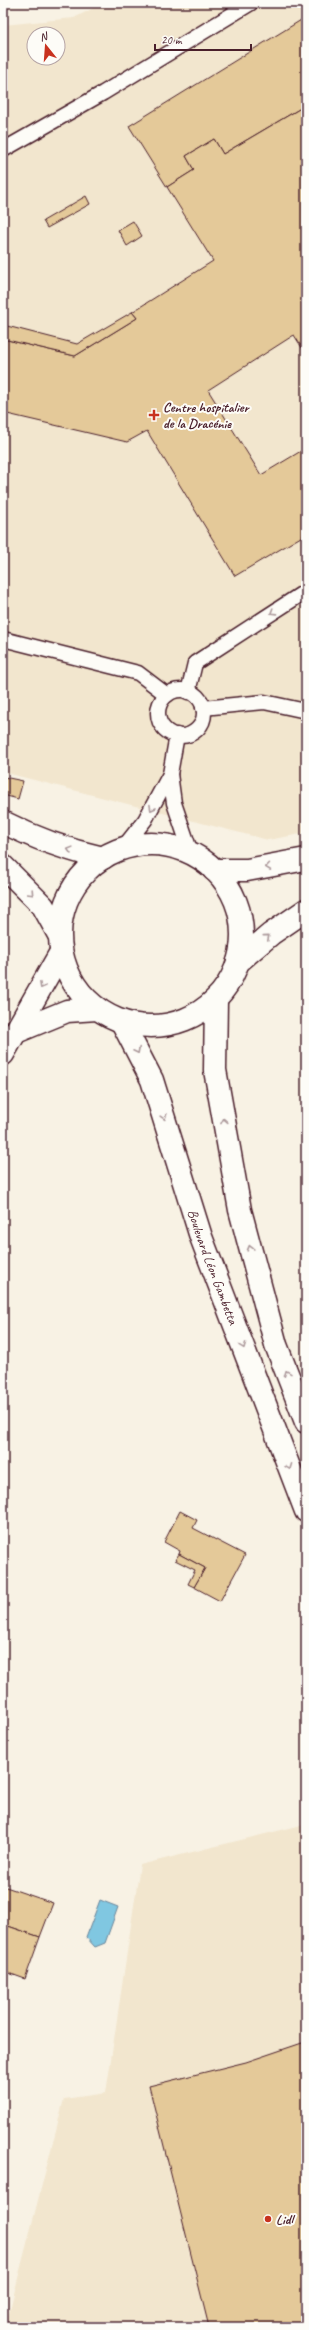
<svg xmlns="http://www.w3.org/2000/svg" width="309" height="2330" viewBox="0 0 309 2330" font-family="Caveat,sans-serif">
<rect width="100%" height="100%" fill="#f8f2e4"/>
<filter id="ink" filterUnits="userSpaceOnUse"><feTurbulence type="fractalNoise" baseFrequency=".025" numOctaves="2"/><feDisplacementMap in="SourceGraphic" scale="8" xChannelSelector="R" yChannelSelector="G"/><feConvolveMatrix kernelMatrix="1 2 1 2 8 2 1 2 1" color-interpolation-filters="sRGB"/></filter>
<g filter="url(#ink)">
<g fill="#f2e6ce" fill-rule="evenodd">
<path d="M103,3h203v830l-38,7 -265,-68v-747l71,-7zM34,34h24v24h-24z"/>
<path d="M306,1824v503h-276l-23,-6 57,-222 42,-6 34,-228z"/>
</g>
<path fill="#80c7e1" stroke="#6a8498" d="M100,1900l18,7 -13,36 -10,4 -9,-10z"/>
<g fill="#e4c999" stroke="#4a1f2b">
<path d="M306,17v88l-83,49 -9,-15 -28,17 8,14 -27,17 -38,-61z"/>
<path d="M306,105v249l-12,-19 -86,55 53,85 45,-27v86l-71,42 -88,-145 -20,11 -124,-29v-74l72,17 62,-38 -5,-6 81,-51 -46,-74 27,-17 -8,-14 28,-17 9,15z"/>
<path d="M86,196l4,8 -43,24 -4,-7z"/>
<path d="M133,221l9,15 -15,10 -9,-16z"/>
<path d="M132,312l5,6 -62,38 -72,-17v-14l74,19z"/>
<path d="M4,777l19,4 -5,18 -15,-4z"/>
<path d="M180,1511l17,9 -4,8 52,27 -25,46 -26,-14 11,-19 -26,-14 1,-3 -16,-9z"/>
<path d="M179,1554l26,14 -11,19 -6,-3 7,-14 -20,-10z"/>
<path d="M3,1886l50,17 -13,34 -32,-11 -5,16z"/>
<path d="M8,1926l32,11 -15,42 -22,-8v-29z"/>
<path d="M305,2042l1,285h-97l-60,-241 97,-24z"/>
</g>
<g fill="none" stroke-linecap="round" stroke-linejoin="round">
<g stroke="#4a1f2b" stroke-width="17">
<g id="lane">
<path d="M3,150l100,-57 148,-90"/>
<path d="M3,639l135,34 29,22"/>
<circle cx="181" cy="713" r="23"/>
<path d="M188,692l7,-29 111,-72"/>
<path d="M203,708l61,-6 42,9"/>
<path d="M170,774l4,29 17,50"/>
<path d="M122,849l23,-29 25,-46 7,-39"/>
</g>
</g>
<g stroke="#4a1f2b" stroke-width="25">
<g id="street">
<path d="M16,1032l51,-21 30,-2"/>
<path d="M3,1054l58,-102"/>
</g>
</g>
<g stroke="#4a1f2b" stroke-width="25">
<g id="secondary">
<path d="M3,822c33,17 64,28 100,36"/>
<circle cx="151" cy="935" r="91"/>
<path d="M3,866l40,40 16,29"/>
<path d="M214,870h33l59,-11"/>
<path d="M238,962l33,-28 35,-24"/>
<path d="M216,999l-1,71 25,140 36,135 30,77"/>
<path id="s1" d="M122,1022l30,58 49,157 105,274"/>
</g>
</g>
<use href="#lane" stroke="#fdfcf7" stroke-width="14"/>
<use href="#street" stroke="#fdfcf7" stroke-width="22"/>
<use href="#secondary" stroke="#fdfcf7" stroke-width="22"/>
</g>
<defs><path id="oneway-chevron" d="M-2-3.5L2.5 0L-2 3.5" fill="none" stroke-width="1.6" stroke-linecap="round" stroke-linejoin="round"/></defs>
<g stroke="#ac999b">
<use href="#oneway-chevron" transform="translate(273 612) rotate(148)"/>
<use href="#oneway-chevron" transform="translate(152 808) rotate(119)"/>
<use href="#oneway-chevron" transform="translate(70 850) rotate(-165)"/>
<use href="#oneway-chevron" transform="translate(268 867) rotate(172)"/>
<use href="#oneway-chevron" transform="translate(31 893) rotate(47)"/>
<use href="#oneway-chevron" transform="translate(267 937) rotate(-40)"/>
<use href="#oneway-chevron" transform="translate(42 986) rotate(119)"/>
<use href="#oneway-chevron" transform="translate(137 1051) rotate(63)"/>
<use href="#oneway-chevron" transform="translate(164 1117) rotate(73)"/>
<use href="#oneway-chevron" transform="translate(224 1121) rotate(-100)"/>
<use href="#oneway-chevron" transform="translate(250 1248) rotate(-105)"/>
<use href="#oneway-chevron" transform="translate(243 1346) rotate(69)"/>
<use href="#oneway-chevron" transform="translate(287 1373) rotate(-111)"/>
<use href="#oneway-chevron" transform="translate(289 1467) rotate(69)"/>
</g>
</g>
<g fill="#c8321e" stroke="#fdfcf7" stroke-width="1.5">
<path d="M152 409h4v4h4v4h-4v4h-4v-4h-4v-4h4z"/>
<circle cx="268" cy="2219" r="4"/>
</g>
<g text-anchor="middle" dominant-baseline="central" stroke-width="4" stroke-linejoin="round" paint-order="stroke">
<g font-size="14" font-weight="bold" fill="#4a1f2b" stroke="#fdfcf7" text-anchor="start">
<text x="163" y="407">Centre hospitalier<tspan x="163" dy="16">de la Dracénie</tspan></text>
<text x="276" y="2219">Lidl</text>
</g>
<g font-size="14" fill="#4a1f2b" stroke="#fdfcf7">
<text stroke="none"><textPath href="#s1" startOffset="262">Boulevard Léon Gambetta</textPath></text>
</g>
</g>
<rect width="309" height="2330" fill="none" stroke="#fdfcf7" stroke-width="16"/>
<rect x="8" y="8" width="293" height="2314" fill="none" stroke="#4a1f2b" stroke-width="1.5" filter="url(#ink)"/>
<g transform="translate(46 46) rotate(343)"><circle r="19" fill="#fdfcf7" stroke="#b5a4a5"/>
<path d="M0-3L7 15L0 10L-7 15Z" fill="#c8321e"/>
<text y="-6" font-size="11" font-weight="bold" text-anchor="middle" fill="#4a1f2b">N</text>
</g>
<path d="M155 44v6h96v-6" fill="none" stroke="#4a1f2b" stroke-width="2"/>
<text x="161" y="44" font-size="12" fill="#4a1f2b" stroke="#fdfcf7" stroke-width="3" paint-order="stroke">20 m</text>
</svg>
